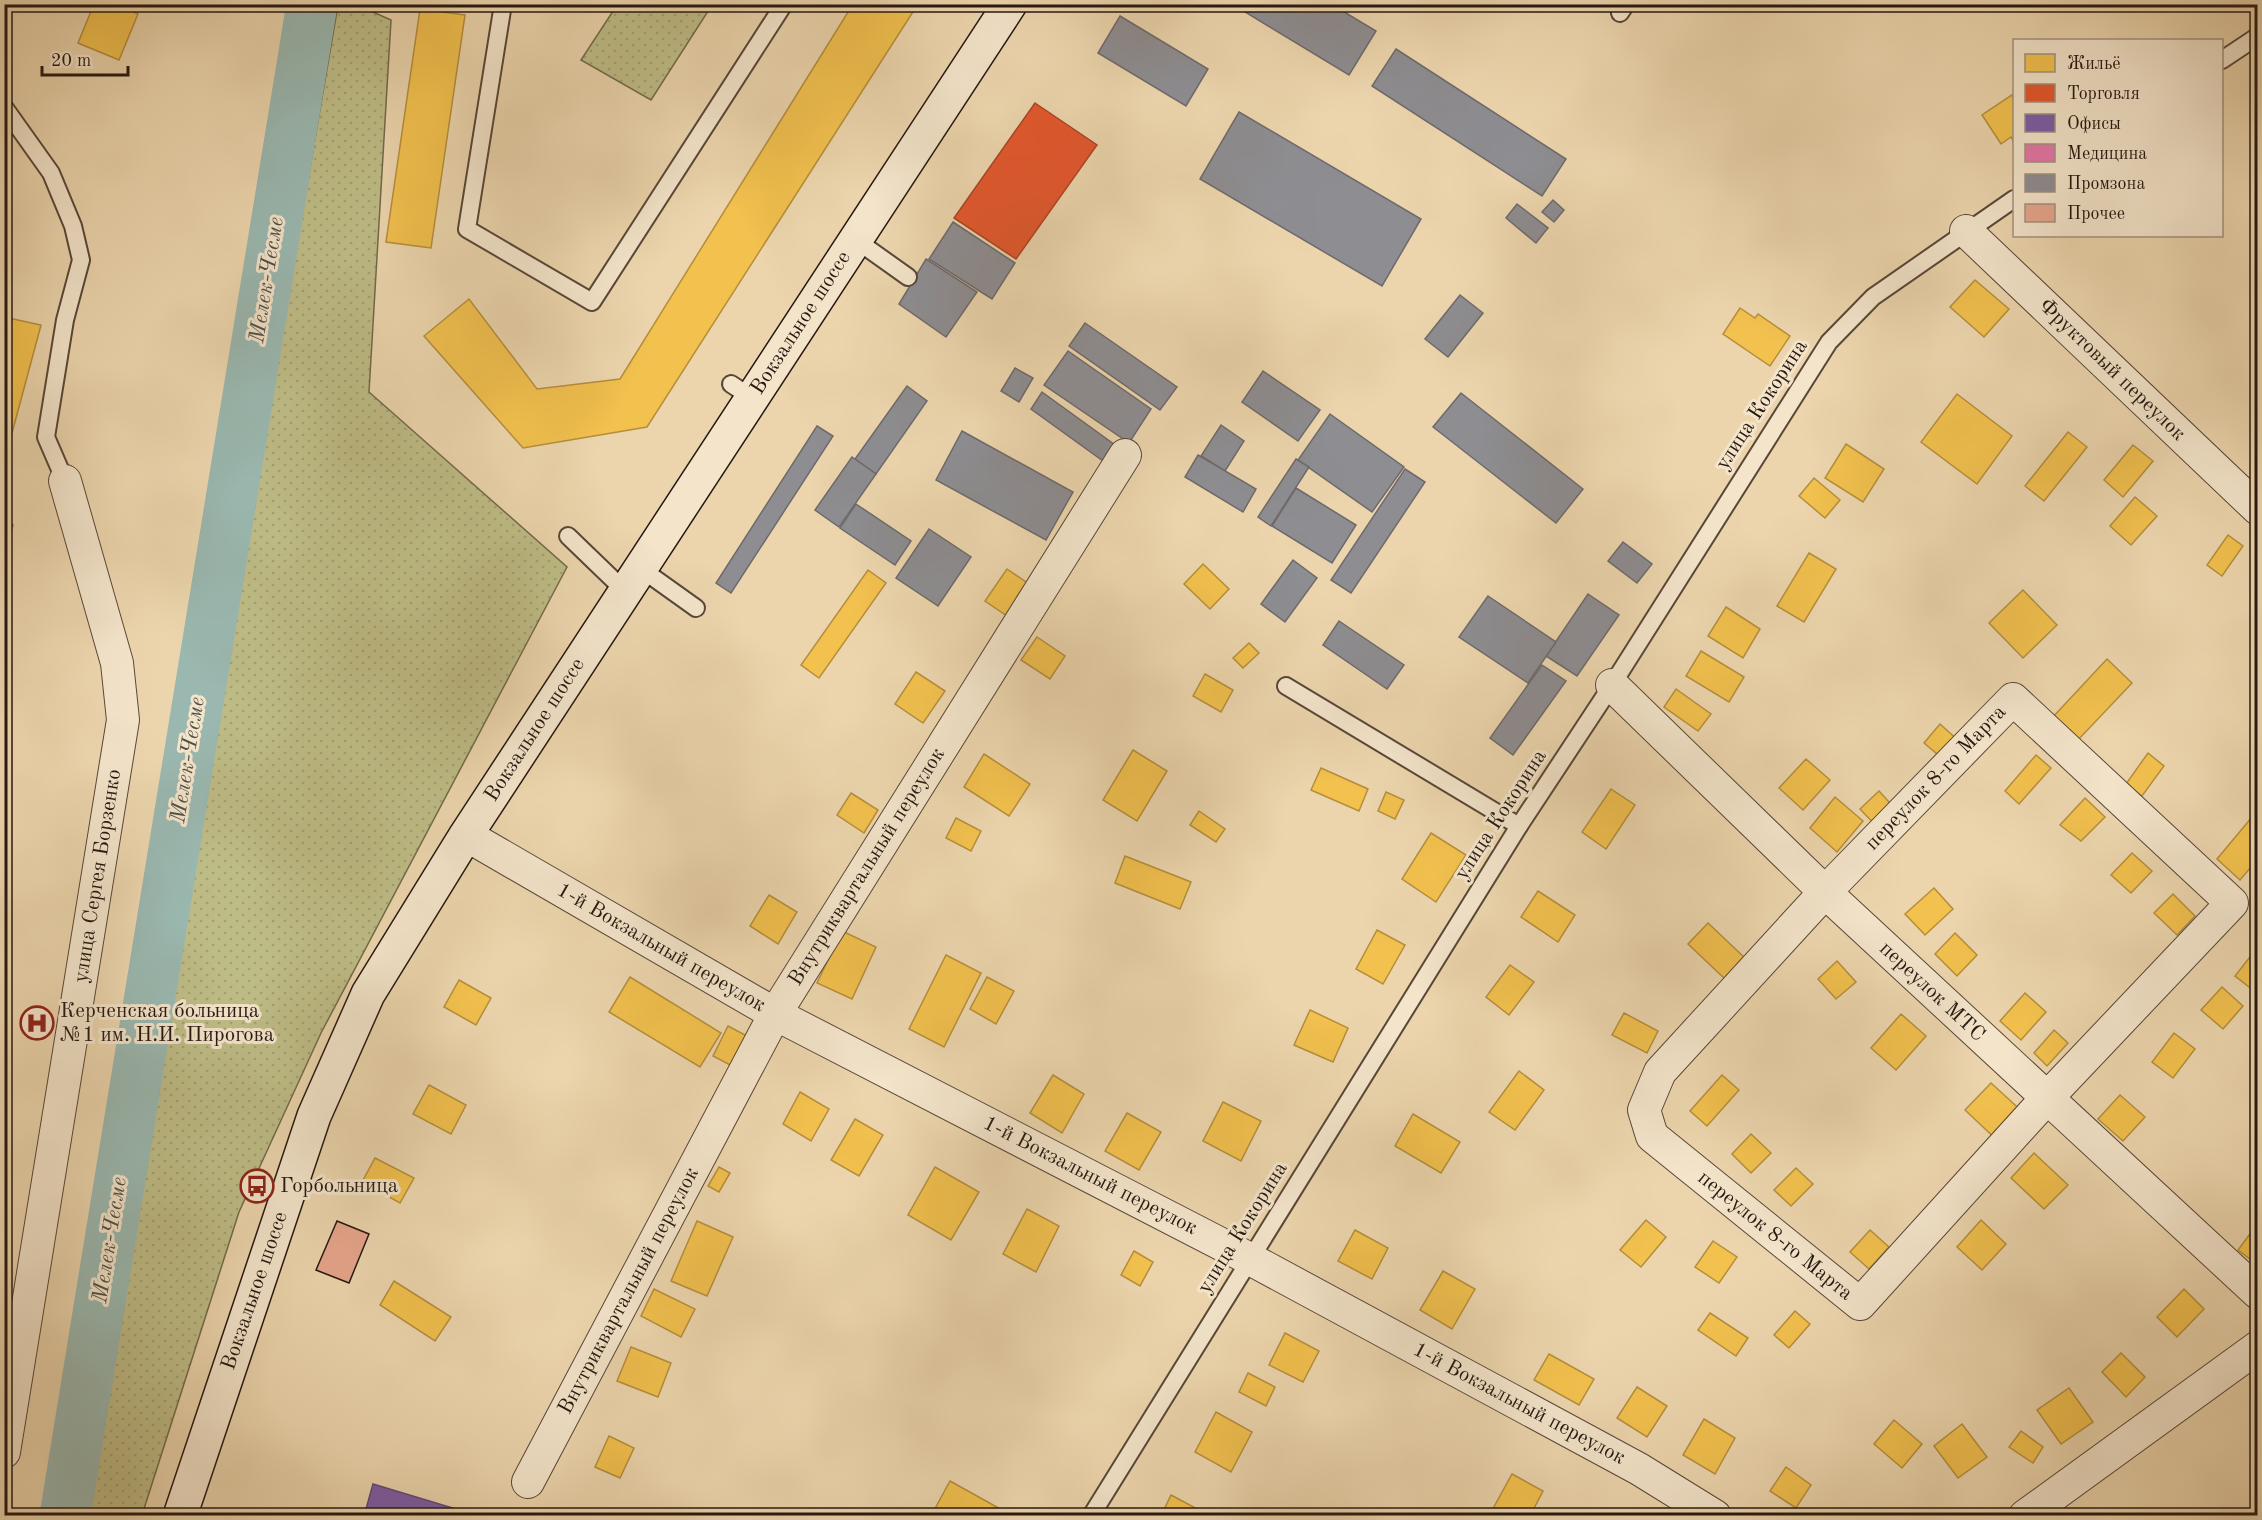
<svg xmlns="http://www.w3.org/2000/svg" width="2262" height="1520" viewBox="0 0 2262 1520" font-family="'Old Standard TT',serif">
<defs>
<pattern id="park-dots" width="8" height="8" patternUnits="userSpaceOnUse" patternTransform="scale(1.5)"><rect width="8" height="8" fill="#bebc86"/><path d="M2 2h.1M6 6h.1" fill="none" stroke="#a3a173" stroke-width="1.8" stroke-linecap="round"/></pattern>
</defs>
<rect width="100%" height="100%" fill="#ecd5ad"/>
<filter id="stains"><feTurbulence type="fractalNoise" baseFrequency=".00333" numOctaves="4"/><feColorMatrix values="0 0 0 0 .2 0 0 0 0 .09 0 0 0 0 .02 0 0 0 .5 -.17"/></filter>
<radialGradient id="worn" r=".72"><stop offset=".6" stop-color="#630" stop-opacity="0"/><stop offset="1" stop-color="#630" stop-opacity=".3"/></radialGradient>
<g fill="url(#park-dots)" stroke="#726a4c" stroke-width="1.5">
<path d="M338,5h19l34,15 -22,372 198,175 -246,466 -82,179 -97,303h-64z"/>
<path d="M617,5h95l-61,95 -70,-40z"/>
</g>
<g fill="#f2c14e" stroke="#b58e3c" stroke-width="1.5">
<path d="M94,4h22l22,10 -19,46 -41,-17z"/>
<path d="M853,4h65l-271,423 -124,21 -99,-112 45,-37 68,90 83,-10z"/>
<path d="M420,9l45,6 -34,233 -45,-6z"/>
<path d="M2012,95l2,5v42l-3,-5 -10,7 -19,-29z"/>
<path d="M1975,280l34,29 -25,28 -34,-30z"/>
<path d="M1740,308l15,10 3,-4 32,22 -20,30 -47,-32z"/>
<path d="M4,317l37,8 -33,123 -4,-1z"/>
<path d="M1957,394l55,42 -35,48 -56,-42z"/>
<path d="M2068,432l19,15 -43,54 -19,-15z"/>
<path d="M1846,444l38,25 -21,33 -38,-24z"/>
<path d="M2133,445l20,16 -30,36 -19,-17z"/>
<path d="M1814,478l26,22 -15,18 -26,-22z"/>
<path d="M2135,497l22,19 -26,29 -21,-19z"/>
<path d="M2228,535l15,11 -21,30 -15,-11z"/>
<path d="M1809,553l27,16 -32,53 -27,-16z"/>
<path d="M1203,564l26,25 -19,20 -26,-25z"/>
<path d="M1007,569l22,15 -22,32 -22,-15z"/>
<path d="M868,570l18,13 -67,95 -18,-13z"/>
<path d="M2023,590l34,35 -34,33 -34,-35z"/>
<path d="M1726,607l34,22 -17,29 -35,-22z"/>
<path d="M1037,637l28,19 -15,23 -29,-19z"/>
<path d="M1249,643l10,10 -16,15 -10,-10z"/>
<path d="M1701,651l43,26 -15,25 -43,-26z"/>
<path d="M2107,659l25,24 -55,58 -25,-23z"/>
<path d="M916,672l29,19 -22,32 -28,-19z"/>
<path d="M1205,674l28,16 -12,22 -28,-16z"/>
<path d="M1676,689l35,25 -13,17 -34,-24z"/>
<path d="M1940,724l20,18 -16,18 -20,-17z"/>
<path d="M1133,750l34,21 -30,50 -34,-21z"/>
<path d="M2148,753l16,13 -22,30 -16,-12z"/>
<path d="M984,754l46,30 -21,32 -45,-29z"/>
<path d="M2036,755l15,13 -32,36 -14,-13z"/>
<path d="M1806,759l24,21 -27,30 -24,-22z"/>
<path d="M1321,768l47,21 -9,22 -48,-21z"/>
<path d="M1611,789l24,16 -29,44 -24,-17z"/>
<path d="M1879,791l19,21 -18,18 -20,-21z"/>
<path d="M1386,792l18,8 -9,19 -17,-8z"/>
<path d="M851,793l27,17 -14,23 -27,-18z"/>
<path d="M1835,797l28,24 -26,31 -27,-24z"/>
<path d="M2085,798l20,19 -24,24 -21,-16z"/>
<path d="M1199,811l26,18 -9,13 -26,-17z"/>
<path d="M2252,817l6,5v37l-18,21 -23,-21z"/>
<path d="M956,818l25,13 -10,20 -25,-13z"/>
<path d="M1431,833l35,22 -30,47 -34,-23z"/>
<path d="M2132,853l20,18 -21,22 -20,-18z"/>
<path d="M1125,856l66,26 -11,27 -65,-26z"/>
<path d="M1934,888l19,21 -28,26 -20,-21z"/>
<path d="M1538,891l37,24 -17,27 -37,-25z"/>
<path d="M2173,894l22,22 -18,19 -23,-22z"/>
<path d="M769,895l28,17 -19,32 -28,-18z"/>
<path d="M1708,923l38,36 -20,21 -38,-36z"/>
<path d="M1377,930l28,15 -22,39 -27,-15z"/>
<path d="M842,931l34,16 -24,52 -35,-16z"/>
<path d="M1955,933l22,22 -20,21 -22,-22z"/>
<path d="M2253,953l5,4v37l-23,-18z"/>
<path d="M946,955l35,18 -37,74 -35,-18z"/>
<path d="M1837,961l19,21 -20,17 -18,-20z"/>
<path d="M1510,965l24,17 -25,33 -23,-18z"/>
<path d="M630,977l91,56 -21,34 -91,-55z"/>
<path d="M987,977l27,14 -18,33 -26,-15z"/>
<path d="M459,980l32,18 -15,27 -32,-18z"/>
<path d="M2222,987l21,19 -20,23 -22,-19z"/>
<path d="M2025,993l21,19 -25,28 -21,-19z"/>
<path d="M1310,1010l38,18 -15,34 -39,-17z"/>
<path d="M1624,1013l34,18 -11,22 -35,-18z"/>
<path d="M1901,1014l25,22 -30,34 -25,-22z"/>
<path d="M728,1026l19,10 -15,30 -19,-10z"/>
<path d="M2054,1030l14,13 -21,23 -13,-13z"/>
<path d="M2174,1033l21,16 -22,29 -21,-16z"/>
<path d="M1519,1071l25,19 -29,40 -26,-18z"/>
<path d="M1053,1075l31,19 -22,39 -32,-20z"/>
<path d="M1722,1075l17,15 -32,36 -17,-15z"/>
<path d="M1991,1083l35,32 -26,28 -35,-33z"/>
<path d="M429,1085l37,20 -15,29 -38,-20z"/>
<path d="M800,1092l29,17 -18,32 -28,-17z"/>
<path d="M2120,1095l25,22 -22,24 -25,-22z"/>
<path d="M1223,1102l38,19 -20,40 -38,-20z"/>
<path d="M1127,1113l34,19 -22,38 -34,-19z"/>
<path d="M1413,1114l47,28 -19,31 -46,-27z"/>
<path d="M855,1119l28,16 -24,41 -28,-16z"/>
<path d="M1751,1134l20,19 -20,20 -19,-19z"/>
<path d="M2034,1153l34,32 -24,24 -33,-31z"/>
<path d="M375,1158l39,20 -14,25 -38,-21z"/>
<path d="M719,1167l11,6 -11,19 -11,-6z"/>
<path d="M935,1167l44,25 -28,48 -43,-25z"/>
<path d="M1796,1168l17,16 -22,22 -17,-16z"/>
<path d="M1027,1209l32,17 -23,46 -33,-18z"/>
<path d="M1646,1220l20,17 -25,30 -21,-17z"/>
<path d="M1981,1220l25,24 -24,26 -25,-23z"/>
<path d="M697,1221l36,16 -26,59 -36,-15z"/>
<path d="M1355,1230l33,18 -16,31 -34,-18z"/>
<path d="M1870,1230l19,17 -20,22 -19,-17z"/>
<path d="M2252,1231l6,4v30l-20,-15z"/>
<path d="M1713,1241l24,16 -18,26 -24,-16z"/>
<path d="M1134,1251l19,11 -13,24 -19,-11z"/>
<path d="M1443,1271l32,18 -23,40 -32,-19z"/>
<path d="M394,1281l57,36 -16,24 -55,-36z"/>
<path d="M654,1289l41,20 -14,28 -40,-21z"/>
<path d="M2184,1289l20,20 -27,28 -20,-20z"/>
<path d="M1795,1311l15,13 -21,24 -15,-13z"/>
<path d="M1710,1313l38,25 -12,18 -38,-26z"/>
<path d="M1285,1333l34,18 -16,31 -34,-17z"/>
<path d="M631,1347l40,16 -13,34 -41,-16z"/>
<path d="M2121,1353l24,24 -19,20 -24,-25z"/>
<path d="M1549,1354l45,25 -15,26 -45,-25z"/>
<path d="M1248,1373l27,14 -9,19 -27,-14z"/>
<path d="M1637,1387l30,19 -20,31 -30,-19z"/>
<path d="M2069,1388l24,34 -32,22 -24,-34z"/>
<path d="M1216,1412l36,20 -21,40 -36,-20z"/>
<path d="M1704,1419l31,19 -20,36 -32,-19z"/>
<path d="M1894,1420l28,24 -20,24 -28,-24z"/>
<path d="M1962,1424l25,33 -29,21 -24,-32z"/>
<path d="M2021,1431l22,16 -10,16 -24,-16z"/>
<path d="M609,1436l25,12 -14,30 -25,-11z"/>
<path d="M1786,1467l25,18 -15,23 -26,-17z"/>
<path d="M1512,1474l31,17 -13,25h-38l-2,-2z"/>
<path d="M950,1481l63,35h-82z"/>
<path d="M1171,1495l32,17 -2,4h-40z"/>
</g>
<path fill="#e4572e" stroke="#ab4425" stroke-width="1.5" d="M1035,103l62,42 -81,114 -62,-41z"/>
<path fill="#7b5ea7" stroke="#62497a" stroke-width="1.5" d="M373,1484l106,32h-115z"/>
<path fill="#e377a8" stroke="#aa5a7b" stroke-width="1.5" d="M4,522l9,3 -9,29z"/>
<g fill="#8d8d92" stroke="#6e6a6b" stroke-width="1.5">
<path d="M1232,4h99l45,27 -27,44z"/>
<path d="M1120,16l88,53 -22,37 -88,-53z"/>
<path d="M1396,49l170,110 -24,37 -170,-110z"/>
<path d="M1239,112l182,107 -39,67 -182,-107z"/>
<path d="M1553,200l11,10 -10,12 -12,-10z"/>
<path d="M1517,204l31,24 -12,15 -30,-25z"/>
<path d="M953,222l62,41 -23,36 -63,-40z"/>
<path d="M926,259l51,33 -31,45 -47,-33z"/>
<path d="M1460,295l23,18 -35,44 -23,-18z"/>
<path d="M1085,323l92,64 -17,23 -91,-64z"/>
<path d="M1068,351l83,58 -22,34 -85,-58z"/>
<path d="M1015,368l18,10 -14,24 -18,-11z"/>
<path d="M1263,371l57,39 -22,31 -56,-39z"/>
<path d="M907,386l20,15 -51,73 -21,-15z"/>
<path d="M1042,392l73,53 -12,16 -72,-52z"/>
<path d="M1461,393l122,96 -27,34 -123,-96z"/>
<path d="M1330,414l74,53 -32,45 -74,-52z"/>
<path d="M1221,425l23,16 -19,30 -24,-15z"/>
<path d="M817,426l16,10 -102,157 -15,-10z"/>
<path d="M962,431l111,61 -27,48 -110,-60z"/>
<path d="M1198,455l58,34 -13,23 -58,-35z"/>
<path d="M852,457l24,17 -37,53 -24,-17z"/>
<path d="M1296,459l13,8 -38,59 -13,-9z"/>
<path d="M1405,469l20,13 -74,111 -20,-13z"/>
<path d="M1296,488l60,37 -24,38 -60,-37z"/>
<path d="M856,504l55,37 -16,24 -55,-37z"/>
<path d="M929,529l42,28 -33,49 -42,-28z"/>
<path d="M1623,542l29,22 -15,19 -29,-22z"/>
<path d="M1293,560l24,18 -32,44 -24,-18z"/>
<path d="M1588,594l31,21 -42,61 -31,-20z"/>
<path d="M1488,596l68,46 -28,41 -69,-46z"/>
<path d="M1339,621l65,44 -17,24 -64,-44z"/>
<path d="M1542,665l24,16 -53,74 -23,-17z"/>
</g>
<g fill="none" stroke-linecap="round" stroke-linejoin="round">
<path stroke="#9ab8b0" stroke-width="51" d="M65,1516l247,-1512"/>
</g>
<path fill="#e6a68c" stroke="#261811" stroke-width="1.5" d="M337,1221l32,13 -20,49 -33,-13z"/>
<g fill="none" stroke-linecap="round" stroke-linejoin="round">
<g stroke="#584738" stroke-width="20">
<g id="lane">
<path d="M503,4l-36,225 125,73 192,-298"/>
<path d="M1620,13l6,-9"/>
<path d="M2222,60l36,-24"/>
<path d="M4,107l47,66 22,53 8,34 -16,60 -19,117 19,44"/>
<path d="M856,240l52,37"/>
<path d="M731,384l21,14"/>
<path d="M568,536l57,55"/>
<path d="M640,568l56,40"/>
<path d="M1286,686l233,140"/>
<path d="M1091,1516l428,-690 93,-141 217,-343 44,-45 141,-98"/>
</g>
</g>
<g stroke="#584738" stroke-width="34">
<g id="street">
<path d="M1966,231l292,278"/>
<path d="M1612,685l213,207 433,401"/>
<path d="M2013,699l219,204 -186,196 -186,205 -208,-168 -8,-26 16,-38 165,-180z"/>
<path d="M466,835l309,179 475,245 389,210 76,47"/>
<path d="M4,1452l119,-732 -6,-57 -52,-182"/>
<path d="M528,1482l247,-468 350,-559"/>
<path d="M2025,1516l233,-169"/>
</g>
</g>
<g stroke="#261811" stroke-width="36">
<path id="secondary" d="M180,1516l134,-400 54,-122 98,-159 544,-831"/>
</g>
<use href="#lane" stroke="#f3e4ca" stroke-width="16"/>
<use href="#street" stroke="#f3e4ca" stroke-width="32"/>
<use href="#secondary" stroke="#f3e4ca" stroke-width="33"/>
</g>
<defs>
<g id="hospital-ring" transform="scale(1.725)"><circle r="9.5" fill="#f3e4ca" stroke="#8f2418" stroke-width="1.5"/><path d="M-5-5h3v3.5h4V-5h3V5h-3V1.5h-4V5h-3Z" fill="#8f2418"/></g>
<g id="bus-ring" transform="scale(1.725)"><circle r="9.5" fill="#f3e4ca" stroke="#8f2418" stroke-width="1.5"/><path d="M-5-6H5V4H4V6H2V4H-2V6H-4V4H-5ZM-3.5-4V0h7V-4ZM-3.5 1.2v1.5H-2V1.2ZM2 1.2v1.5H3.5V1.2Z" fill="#8f2418"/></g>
</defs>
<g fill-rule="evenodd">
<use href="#hospital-ring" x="37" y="1023"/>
<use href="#bus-ring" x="257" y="1186"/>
</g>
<g text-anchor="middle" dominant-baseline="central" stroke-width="6" stroke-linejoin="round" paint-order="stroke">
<g font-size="21" fill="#261811" stroke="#f3e4ca">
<text transform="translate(801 323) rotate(-57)">Вокзальное шоссе</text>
<text transform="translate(2112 370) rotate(44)">Фруктовый переулок</text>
<text transform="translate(1762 405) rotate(-57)">улица Кокорина</text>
<text transform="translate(535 730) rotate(-57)">Вокзальное шоссе</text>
<text transform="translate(1936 778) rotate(-46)">переулок 8-го Марта</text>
<text transform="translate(1501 815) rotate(-57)">улица Кокорина</text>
<text transform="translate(867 867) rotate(-58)">Внутриквартальный переулок</text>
<text transform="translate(98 876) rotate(-81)">улица Сергея Борзенко</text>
<text transform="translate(661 948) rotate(30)">1-й Вокзальный переулок</text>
<text transform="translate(1932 992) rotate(43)">переулок МТС</text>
<text transform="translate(1090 1176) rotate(27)">1-й Вокзальный переулок</text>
<text transform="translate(1243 1228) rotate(-58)">улица Кокорина</text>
<text transform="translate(1775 1236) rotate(39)">переулок 8-го Марта</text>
<text transform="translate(255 1291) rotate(-71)">Вокзальное шоссе</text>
<text transform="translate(629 1291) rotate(-62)">Внутриквартальный переулок</text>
<text transform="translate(1519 1404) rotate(28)">1-й Вокзальный переулок</text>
</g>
<g font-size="21" fill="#261811" stroke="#f3e4ca" text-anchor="start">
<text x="60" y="1011">Керченская больница<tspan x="60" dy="24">№1 им. Н.И. Пирогова</tspan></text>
<text x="280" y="1186">Горбольница</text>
</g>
<g font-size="22" font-style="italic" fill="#4f5049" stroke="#f3e4ca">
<text transform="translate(267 280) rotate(-81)">Мелек-Чесме</text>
<text transform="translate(188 760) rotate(-81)">Мелек-Чесме</text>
<text transform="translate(110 1240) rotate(-81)">Мелек-Чесме</text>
</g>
</g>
<rect width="2262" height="1520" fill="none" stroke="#ecd5ad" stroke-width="24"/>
<rect x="6" y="6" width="2250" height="1508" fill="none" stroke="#261811" stroke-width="3"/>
<rect x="12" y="12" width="2238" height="1496" fill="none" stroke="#261811" stroke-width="1.5"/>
<rect x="2013" y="39" width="210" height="198" fill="#f3e4ca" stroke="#a19280" stroke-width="1.5"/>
<rect x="2025" y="54" width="30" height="18" fill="#f2c14e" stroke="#a19280" stroke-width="1.5"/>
<text x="2067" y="69" font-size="18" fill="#261811">Жильё</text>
<rect x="2025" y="84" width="30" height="18" fill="#e4572e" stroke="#a19280" stroke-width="1.5"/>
<text x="2067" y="99" font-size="18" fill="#261811">Торговля</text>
<rect x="2025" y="114" width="30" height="18" fill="#7b5ea7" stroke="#a19280" stroke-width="1.5"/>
<text x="2067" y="129" font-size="18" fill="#261811">Офисы</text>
<rect x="2025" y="144" width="30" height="18" fill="#e377a8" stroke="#a19280" stroke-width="1.5"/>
<text x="2067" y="159" font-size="18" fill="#261811">Медицина</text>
<rect x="2025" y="174" width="30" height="18" fill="#8d8d92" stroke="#a19280" stroke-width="1.5"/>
<text x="2067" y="189" font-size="18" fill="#261811">Промзона</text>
<rect x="2025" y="204" width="30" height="18" fill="#e6a68c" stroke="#a19280" stroke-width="1.5"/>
<text x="2067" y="219" font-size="18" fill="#261811">Прочее</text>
<path d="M42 66v9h86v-9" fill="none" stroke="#261811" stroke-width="3"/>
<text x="51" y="66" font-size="18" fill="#261811" stroke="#f3e4ca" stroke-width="4.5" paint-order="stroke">20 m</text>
<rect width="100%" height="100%" filter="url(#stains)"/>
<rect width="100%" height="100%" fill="url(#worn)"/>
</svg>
